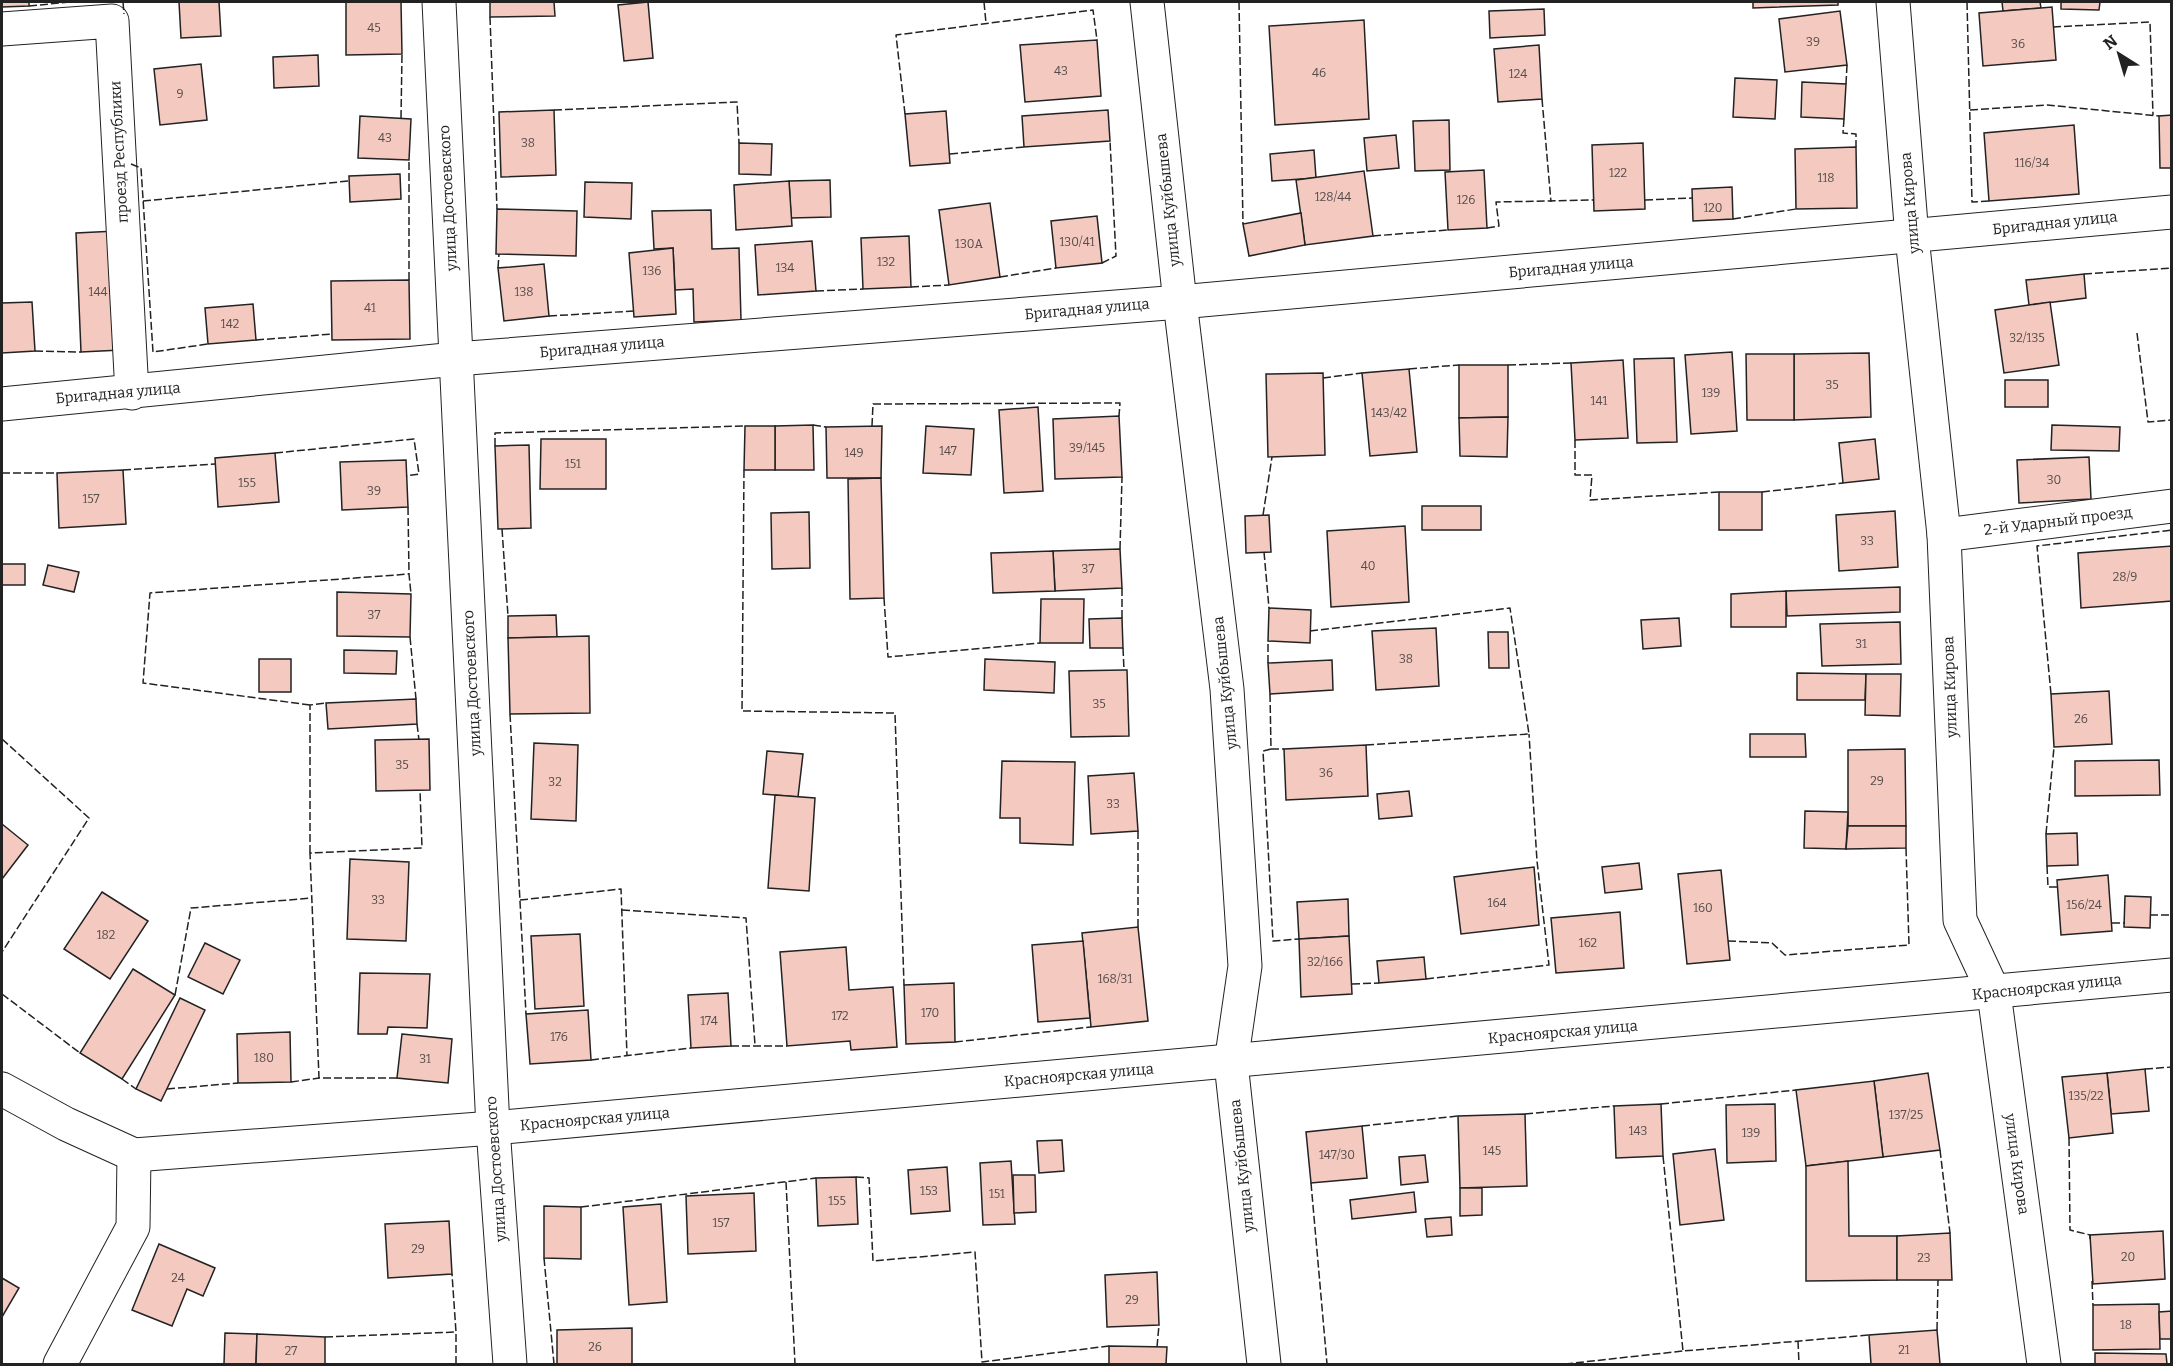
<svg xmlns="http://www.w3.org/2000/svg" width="2173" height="1366" viewBox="0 0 2173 1366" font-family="Bitter,serif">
<rect width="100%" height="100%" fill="#fff"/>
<g fill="#f3c9c0" stroke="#222" stroke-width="1.5">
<path d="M2,2h27v4l-27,1z"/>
<path d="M179,2h40l2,34 -40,2z"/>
<path d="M346,2h55l1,52 -56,1z"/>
<path d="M490,2h64l1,14 -65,1z"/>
<path d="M648,2l5,56 -29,3 -6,-56z"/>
<path d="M1753,2h85v3l-85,3z"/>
<path d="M2002,2h38l1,6 -38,3z"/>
<path d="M2061,2h39l-1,8 -38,-1z"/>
<path d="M2052,7l4,53 -73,6 -4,-53z"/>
<path d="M1544,9l1,26 -55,3 -1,-27z"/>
<path d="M1840,11l7,54 -62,7 -6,-53z"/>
<path d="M1364,20l5,99 -94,6 -6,-99z"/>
<path d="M1097,40l4,56 -76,6 -5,-57z"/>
<path d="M1539,45l3,54 -44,3 -4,-53z"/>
<path d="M318,55l1,31 -45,2 -1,-31z"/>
<path d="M201,64l6,56 -47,5 -6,-56z"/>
<path d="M1735,78l42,2 -2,39 -42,-2z"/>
<path d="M1802,82l44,2 -2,35 -43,-2z"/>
<path d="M554,110l2,65 -55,2 -2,-65z"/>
<path d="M1108,110l2,31 -86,6 -2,-31z"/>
<path d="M946,111l4,52 -40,3 -5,-52z"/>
<path d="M2172,115v53h-12l-1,-52z"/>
<path d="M360,116l51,3 -2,41 -51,-2z"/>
<path d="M1449,120l1,50 -35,1 -2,-50z"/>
<path d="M2074,125l5,69 -90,7 -5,-68z"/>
<path d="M1396,135l3,33 -32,3 -3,-33z"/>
<path d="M739,143l33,1 -1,31 -32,-1z"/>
<path d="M1643,143l2,66 -51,2 -2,-66z"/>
<path d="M1856,147l1,61 -61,1 -1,-60z"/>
<path d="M1314,150l2,28 -44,3 -2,-27z"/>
<path d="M1484,170l3,58 -39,2 -3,-58z"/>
<path d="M1364,171l9,65 -68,9 -9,-65z"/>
<path d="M400,174l1,25 -51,3 -1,-26z"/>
<path d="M830,180l1,37 -40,1 -2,-37z"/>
<path d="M789,181l3,45 -56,4 -2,-45z"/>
<path d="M585,182l47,1 -1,36 -47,-2z"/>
<path d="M1732,187l1,32 -40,2 -1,-32z"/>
<path d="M990,203l10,74 -51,8 -10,-75z"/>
<path d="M497,209l80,2 -1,45 -80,-2z"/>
<path d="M711,210l1,39 27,-1 2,72 -47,2 -1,-33 -18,1 -2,-42 -19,1 -2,-38z"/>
<path d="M1301,213l4,32 -56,11 -6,-32z"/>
<path d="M1097,216l5,47 -46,5 -5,-47z"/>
<path d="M116,231l5,119 -40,2 -5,-119z"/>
<path d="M909,236l2,51 -48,2 -2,-51z"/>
<path d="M812,241l4,50 -58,4 -3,-50z"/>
<path d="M673,248l3,66 -42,3 -5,-64z"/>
<path d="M544,264l5,52 -45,5 -6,-53z"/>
<path d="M2084,274l2,24 -57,7 -3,-25z"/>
<path d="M409,280l1,59 -78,1 -1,-59z"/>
<path d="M32,302l3,49 -33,2v-50z"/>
<path d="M2050,302l9,63 -55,8 -9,-63z"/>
<path d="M253,304l3,36 -48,4 -3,-36z"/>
<path d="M1732,352l5,79 -46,3 -6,-79z"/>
<path d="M1869,353l2,64 -77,3v-66z"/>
<path d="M1746,354h48v66h-47z"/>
<path d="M1674,358l3,84 -40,1 -3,-84z"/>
<path d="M1623,360l5,78 -53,2 -4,-77z"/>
<path d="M1459,365h49v52l-49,1z"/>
<path d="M1409,369l8,83 -47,4 -8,-83z"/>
<path d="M1323,373l2,82 -57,2 -2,-83z"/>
<rect x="2005" y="380" width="43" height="27"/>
<path d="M1038,407l5,84 -39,2 -5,-83z"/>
<path d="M1119,416l3,61 -67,2 -2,-60z"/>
<path d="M1508,417l-1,40 -47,-1 -1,-38z"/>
<path d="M813,425l1,45h-39v-44z"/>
<path d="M2052,425l68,2 -1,24 -68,-1z"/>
<path d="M745,426h30v44h-31z"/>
<path d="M882,426l-1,52h-54l-1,-51z"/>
<path d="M926,426l48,3 -3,46 -48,-2z"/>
<path d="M541,439h65v50h-66z"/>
<path d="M1875,439l4,40 -36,4 -4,-40z"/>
<path d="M529,445l2,83 -33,1 -3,-83z"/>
<path d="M275,453l4,49 -61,5 -3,-49z"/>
<path d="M2089,457l2,42 -72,4 -2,-43z"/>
<path d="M406,460l2,47 -66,3 -2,-48z"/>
<path d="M123,470l3,54 -67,4 -2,-55z"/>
<path d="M881,478l3,120 -34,1 -2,-120z"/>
<rect x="1719" y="492" width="43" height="38"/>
<rect x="1422" y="506" width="59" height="24"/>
<path d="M1895,511l3,56 -59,4 -3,-56z"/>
<path d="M809,512l1,56 -38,1 -1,-56z"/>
<path d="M1269,515l2,37 -25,1 -1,-37z"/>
<path d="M1405,526l4,76 -78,5 -4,-76z"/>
<path d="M2172,546v55l-91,7 -3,-55z"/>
<path d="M1120,549l2,39 -67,3 -2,-40z"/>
<path d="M1053,551l2,40 -62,2 -2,-40z"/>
<rect x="2" y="564" width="23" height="21"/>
<path d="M48,565l31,7 -5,20 -31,-7z"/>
<path d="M1900,587v25l-113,4 -1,-25z"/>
<path d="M1786,591v36h-55v-33z"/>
<path d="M337,592l74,2 -1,43 -73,-1z"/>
<path d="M1041,599h43l-1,44h-43z"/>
<path d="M1269,608l42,2 -1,33 -42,-2z"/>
<path d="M556,615l1,22 -49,1v-22z"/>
<path d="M1122,618l1,30h-33l-1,-29z"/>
<path d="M1679,618l2,28 -38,3 -2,-29z"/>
<path d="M1900,622l1,42 -79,2 -2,-42z"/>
<path d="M1436,628l3,58 -63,4 -4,-59z"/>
<path d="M1488,632h20l1,36h-20z"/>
<path d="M589,636l1,77 -80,1 -2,-76z"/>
<path d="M344,650l53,1 -1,23 -52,-1z"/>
<rect x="259" y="659" width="32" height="33"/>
<path d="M985,659l70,3 -1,31 -70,-3z"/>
<path d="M1332,660l1,30 -63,4 -2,-31z"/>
<path d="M1124,670h3l2,66 -58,1 -2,-66z"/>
<path d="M1797,673l69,1 -1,26h-68z"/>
<path d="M1866,674h35l-1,42 -35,-1z"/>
<path d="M2109,691l3,53 -58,3 -3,-53z"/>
<path d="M416,699l1,25 -89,5 -2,-26z"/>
<path d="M1750,734h55l1,23h-56z"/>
<path d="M429,739l1,51 -54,1 -1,-51z"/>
<path d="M534,743l44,2 -2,76 -45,-2z"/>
<path d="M1366,745l2,51 -82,4 -2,-51z"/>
<path d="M1905,749l1,77h-58v-76z"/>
<path d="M767,751l36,3 -5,43 -35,-3z"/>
<path d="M2159,760l1,35 -85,1v-35z"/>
<path d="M1002,761l73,1 -2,83 -53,-2v-25h-20z"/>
<path d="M1134,773l4,58 -47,3 -3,-58z"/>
<path d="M1409,791l3,25 -33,3 -2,-25z"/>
<path d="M775,795l40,3 -6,93 -41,-3z"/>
<path d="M1805,811l43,1 -2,37 -42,-1z"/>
<path d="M2,824l26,21 -26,34z"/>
<path d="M1848,826h58v22l-60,1z"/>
<path d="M2077,833l1,32 -31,1 -1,-32z"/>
<path d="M350,859l59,3 -3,79 -59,-2z"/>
<path d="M1639,863l3,26 -37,4 -3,-26z"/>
<path d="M1534,867l5,58 -78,9 -7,-57z"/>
<path d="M1721,870l9,90 -43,4 -9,-90z"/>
<path d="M2108,875l4,56 -51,4 -4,-55z"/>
<path d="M102,892l46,29 -38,58 -46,-30z"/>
<path d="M2125,896l26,1 -1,31 -26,-1z"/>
<path d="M1348,899l1,37 -50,3 -2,-37z"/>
<path d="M1620,912l4,56 -68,5 -5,-55z"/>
<path d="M1138,927l10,94 -57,6 -9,-94z"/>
<path d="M580,934l4,72 -49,3 -4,-73z"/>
<path d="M1349,936l3,58 -51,3 -2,-58z"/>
<path d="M1083,941l7,77 -52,4 -6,-77z"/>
<path d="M205,943l35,17 -17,34 -35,-17z"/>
<path d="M846,947l3,43 44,-3 4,60 -46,3 -1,-9 -63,5 -7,-94z"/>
<path d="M1424,957l2,22 -47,4 -2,-22z"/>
<path d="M133,969l42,26 -53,84 -42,-26z"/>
<path d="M360,973l70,1 -3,54 -39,-1 -1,7h-29z"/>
<path d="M954,983l1,59 -49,2 -2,-59z"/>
<path d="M728,993l3,53 -40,2 -3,-53z"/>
<path d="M180,998l25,12 -44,91 -25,-12z"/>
<path d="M588,1010l3,50 -61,4 -4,-50z"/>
<path d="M290,1032l1,50 -53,1 -1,-49z"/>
<path d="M402,1034l50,5 -4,44 -51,-5z"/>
<path d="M2145,1069l4,42 -38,3 -4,-41z"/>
<path d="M1928,1073l12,77 -57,7 -9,-76z"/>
<path d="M2107,1073l6,60 -44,5 -7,-61z"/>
<path d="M1874,1081l9,76 -77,9 -10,-76z"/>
<path d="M1661,1104l2,52 -47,2 -2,-52z"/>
<path d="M1775,1104l1,57 -49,2 -1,-58z"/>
<path d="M1525,1114l2,72 -67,2 -2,-72z"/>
<path d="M1362,1126l5,52 -56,5 -5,-51z"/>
<path d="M1062,1140l2,31 -25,2 -2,-32z"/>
<path d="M1715,1149l9,71 -44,5 -7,-71z"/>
<path d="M1425,1155l3,27 -27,3 -2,-28z"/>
<path d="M1011,1161l4,63 -32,1 -3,-62z"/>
<path d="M1848,1161l1,75h48v44l-91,1v-115z"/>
<path d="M947,1167l3,44 -39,3 -3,-44z"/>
<path d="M1013,1175h22l1,37 -22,1z"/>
<path d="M856,1177l2,47 -40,2 -2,-48z"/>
<path d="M1460,1188h22v27l-22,1z"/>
<path d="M1414,1192l2,20 -64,7 -2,-19z"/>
<path d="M754,1193l2,58 -68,3 -2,-58z"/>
<path d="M661,1204l6,98 -38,3 -6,-98z"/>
<path d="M544,1206l37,1v52l-37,-1z"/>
<path d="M1451,1217l1,18 -25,2 -2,-18z"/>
<path d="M449,1221l3,53 -64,4 -3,-54z"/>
<path d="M2163,1231l2,48 -72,5 -3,-49z"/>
<path d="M1950,1233l2,47h-55v-44z"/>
<path d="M159,1244l56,24 -12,28 -16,-7 -15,37 -40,-16z"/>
<path d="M1157,1272l2,53 -52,2 -2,-52z"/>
<path d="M2,1278l17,10 -17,29z"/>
<path d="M2159,1304l1,45 -67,1v-45z"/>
<path d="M2172,1311v28h-12l-1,-27z"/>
<path d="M632,1328v36h-75v-34z"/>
<path d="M1937,1330l3,34h-69l-2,-29z"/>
<path d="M225,1333l32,1 -1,30h-32z"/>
<path d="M257,1334l68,3v27h-69z"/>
<path d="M1109,1346l58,1 -1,17h-57z"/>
<path d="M2095,1353l71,1 1,10h-72z"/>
</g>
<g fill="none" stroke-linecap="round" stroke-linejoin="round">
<g stroke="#222" stroke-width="35">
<g id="minor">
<path d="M439,2l54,1126 17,236"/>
<path d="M1147,2l33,300 47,387 18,277 -14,97 33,301"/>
<path d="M1893,2l19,235 32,298 16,385 34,73 50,371"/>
<path d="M2,29l110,-8 20,372"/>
<path d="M2,404l454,-45 724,-57 992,-90"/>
<path d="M1944,535l228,-29"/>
<path d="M60,1364l73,-137 1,-72"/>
</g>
</g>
<g stroke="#222" stroke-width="35">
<path id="major" d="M2,1089l64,35 68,31 359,-27 1679,-153"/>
</g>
<use href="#minor" stroke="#fff" stroke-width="33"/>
<use href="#major" stroke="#fff" stroke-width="33"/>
<g stroke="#222" stroke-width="1.5" stroke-dasharray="8 3" stroke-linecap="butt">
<path d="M123,2l1,12"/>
<path d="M984,2l2,21"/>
<path d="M1239,2l4,222"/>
<path d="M1967,2l5,200 17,-1"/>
<path d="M29,6l41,-4"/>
<path d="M490,17l7,192"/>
<path d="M2053,27l97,-5 3,93"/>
<path d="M1846,84l1,-19"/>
<path d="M1542,99l9,103"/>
<path d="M554,110l183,-8 2,41"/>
<path d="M1970,110l77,-5 112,11"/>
<path d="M905,114l-9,-79 197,-25 4,30"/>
<path d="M401,118l1,-64"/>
<path d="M1844,119l-1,14 13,1v13"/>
<path d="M950,154l74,-7"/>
<path d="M131,164l10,4 12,184 55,-8"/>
<path d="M1645,200l47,-2"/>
<path d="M143,201l206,-20"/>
<path d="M1733,219l63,-10"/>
<path d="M1487,228l12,-2 -3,-24 98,-2"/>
<path d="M1373,236l75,-6"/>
<path d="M1102,263l14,-7 -6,-115"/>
<path d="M498,268l1,-14"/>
<path d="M2084,274l88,-6"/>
<path d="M1000,277l56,-9"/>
<path d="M409,280v-120"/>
<path d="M911,287l38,-2"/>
<path d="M816,291l47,-2"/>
<path d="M549,316l85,-5"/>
<path d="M2137,333l11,89 24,-2"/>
<path d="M256,340l76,-6"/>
<path d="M35,351l46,1"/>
<path d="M1508,365l63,-2"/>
<path d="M1409,369l50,-4"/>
<path d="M1323,378l39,-5"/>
<path d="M813,425l13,2"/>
<path d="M872,426l1,-22 247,-1 -1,13"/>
<path d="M1575,440v35h17l-2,25 129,-8"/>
<path d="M495,446v-13l250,-7"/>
<path d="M275,453l139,-14 5,35 -13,2"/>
<path d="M123,470l92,-6"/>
<path d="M744,470l-2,241 153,2 9,272"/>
<path d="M2,473h55"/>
<path d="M1762,492l81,-9"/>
<path d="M408,507l1,67"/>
<path d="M1263,515l9,-58"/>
<path d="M502,529l6,87"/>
<path d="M1120,549l2,-72"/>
<path d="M1264,552l5,56"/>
<path d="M1122,588v30"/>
<path d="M884,598l4,59 152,-14"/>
<path d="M1310,631l200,-23 19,126 -163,11"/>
<path d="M410,637l6,62"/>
<path d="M1123,648l1,22"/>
<path d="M1268,663v-22"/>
<path d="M1270,694l1,55h13"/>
<path d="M2051,694l-14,-148 135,-16"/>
<path d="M310,705l-167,-22 7,-90 259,-19 2,20"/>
<path d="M510,714l16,300"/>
<path d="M417,724l2,16"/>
<path d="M2,739l87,79 -87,134"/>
<path d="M1271,749l-8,2 10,190 26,-2"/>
<path d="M1138,831v96"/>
<path d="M2046,834l8,-87"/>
<path d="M310,853v-148l16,-2"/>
<path d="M2047,866l1,21h9"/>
<path d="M520,900l101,-11 6,167"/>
<path d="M622,910l124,8 9,127"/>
<path d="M2150,915h22"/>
<path d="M2112,923h13"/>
<path d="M1728,941l44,2 13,12 124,-10 -3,-97"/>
<path d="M1426,979l123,-14 -12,-104 -8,-127"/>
<path d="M1352,984l27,-1"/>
<path d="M2,994l78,59"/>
<path d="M175,995l16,-87 121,-10"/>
<path d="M955,1042l136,-15"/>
<path d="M731,1046h56"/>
<path d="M591,1060l100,-12"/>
<path d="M2145,1069l27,-2"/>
<path d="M397,1078h-78l-9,-225 112,-5 -2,-58"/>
<path d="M122,1079l14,10"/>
<path d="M291,1082l28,-4"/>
<path d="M167,1089l71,-6"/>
<path d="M1661,1104l135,-14"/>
<path d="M1525,1114l89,-8"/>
<path d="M1362,1126l96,-10"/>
<path d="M2069,1138l1,92 20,5v4"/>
<path d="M1940,1150l10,83"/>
<path d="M1663,1156l20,195 186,-16"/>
<path d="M856,1177l13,1 4,83 102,-9 7,110 127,-16"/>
<path d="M786,1182l9,182"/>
<path d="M1311,1183l16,181"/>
<path d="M581,1207l235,-29"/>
<path d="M544,1258l10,106"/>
<path d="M2092,1281l1,24"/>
<path d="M1937,1330l1,-50"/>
<path d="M325,1337l131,-5 -4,-58"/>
<path d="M1798,1341l1,23"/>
<path d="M1157,1347l2,-22"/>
<path d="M456,1364v-32"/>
<path d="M1565,1364l118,-13"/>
</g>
</g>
<g text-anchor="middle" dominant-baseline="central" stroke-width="4.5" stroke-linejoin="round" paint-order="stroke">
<g font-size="12" fill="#564c4a">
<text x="374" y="28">45</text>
<text x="1813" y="42">39</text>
<text x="2018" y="44">36</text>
<text x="1061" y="71">43</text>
<text x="1319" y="73">46</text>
<text x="1518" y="74">124</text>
<text x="180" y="94">9</text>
<text x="385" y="138">43</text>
<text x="528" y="143">38</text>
<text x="2032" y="163">116/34</text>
<text x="1618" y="173">122</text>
<text x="1826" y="178">118</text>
<text x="1333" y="197">128/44</text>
<text x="1466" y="200">126</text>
<text x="1713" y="208">120</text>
<text x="1077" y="242">130/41</text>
<text x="969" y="244">130А</text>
<text x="886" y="262">132</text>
<text x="785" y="268">134</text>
<text x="652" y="271">136</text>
<text x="98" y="292">144</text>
<text x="524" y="292">138</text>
<text x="370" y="308">41</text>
<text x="230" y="324">142</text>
<text x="2027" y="338">32/135</text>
<text x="1832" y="385">35</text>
<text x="1711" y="393">139</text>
<text x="1599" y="401">141</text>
<text x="1389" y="413">143/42</text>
<text x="1087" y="448">39/145</text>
<text x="948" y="451">147</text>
<text x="854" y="453">149</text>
<text x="573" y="464">151</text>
<text x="2054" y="480">30</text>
<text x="247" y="483">155</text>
<text x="374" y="491">39</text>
<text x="91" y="499">157</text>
<text x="1867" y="541">33</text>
<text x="1368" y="566">40</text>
<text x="1088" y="569">37</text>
<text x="2125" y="577">28/9</text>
<text x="374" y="615">37</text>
<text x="1861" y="644">31</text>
<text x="1406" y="659">38</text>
<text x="1099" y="704">35</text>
<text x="2081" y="719">26</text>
<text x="402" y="765">35</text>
<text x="1326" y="773">36</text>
<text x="1877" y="781">29</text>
<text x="555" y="782">32</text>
<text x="1113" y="804">33</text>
<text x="378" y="900">33</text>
<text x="1497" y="903">164</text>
<text x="2084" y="905">156/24</text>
<text x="1703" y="908">160</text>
<text x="106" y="935">182</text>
<text x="1588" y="943">162</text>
<text x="1325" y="962">32/166</text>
<text x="1115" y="979">168/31</text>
<text x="930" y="1013">170</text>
<text x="840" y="1016">172</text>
<text x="709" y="1021">174</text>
<text x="559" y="1037">176</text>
<text x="264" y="1058">180</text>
<text x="425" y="1059">31</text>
<text x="2086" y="1096">135/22</text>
<text x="1906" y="1115">137/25</text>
<text x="1638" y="1131">143</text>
<text x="1751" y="1133">139</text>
<text x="1492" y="1151">145</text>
<text x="1337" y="1155">147/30</text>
<text x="929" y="1191">153</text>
<text x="997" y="1194">151</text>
<text x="837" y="1201">155</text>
<text x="721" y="1223">157</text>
<text x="418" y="1249">29</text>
<text x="2128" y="1257">20</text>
<text x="1924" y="1258">23</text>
<text x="178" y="1278">24</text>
<text x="1132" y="1300">29</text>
<text x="2126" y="1325">18</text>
<text x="595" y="1347">26</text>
<text x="1904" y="1350">21</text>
<text x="291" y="1351">27</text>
</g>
<g font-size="15" fill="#222" stroke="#fff">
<text transform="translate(119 152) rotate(-93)">проезд Республики</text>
<text transform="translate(448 198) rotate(-93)">улица Достоевского</text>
<text transform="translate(1168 200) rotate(-96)">улица Куйбышева</text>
<text transform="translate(1910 203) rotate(-95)">улица Кирова</text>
<text transform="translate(2055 223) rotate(-6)">Бригадная улица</text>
<text transform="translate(1571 267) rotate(-5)">Бригадная улица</text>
<text transform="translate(1087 309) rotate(-5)">Бригадная улица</text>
<text transform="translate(602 347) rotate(-5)">Бригадная улица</text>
<text transform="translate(118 393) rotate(-5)">Бригадная улица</text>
<text transform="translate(2058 521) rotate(-7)">2-й Ударный проезд</text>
<text transform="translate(472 683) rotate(-93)">улица Достоевского</text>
<text transform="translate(1225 683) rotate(-96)">улица Куйбышева</text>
<text transform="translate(1950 687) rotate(-92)">улица Кирова</text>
<text transform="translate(2047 987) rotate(-6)">Красноярская улица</text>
<text transform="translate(1563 1032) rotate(-5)">Красноярская улица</text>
<text transform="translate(1079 1075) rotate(-5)">Красноярская улица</text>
<text transform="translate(595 1119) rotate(-5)">Красноярская улица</text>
<text transform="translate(2017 1164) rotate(82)">улица Кирова</text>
<text transform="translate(1242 1166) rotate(-96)">улица Куйбышева</text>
<text transform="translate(496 1169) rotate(-94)">улица Достоевского</text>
</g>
</g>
<rect width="2173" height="1366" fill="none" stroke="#222222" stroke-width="6"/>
<g transform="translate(2119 54) rotate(323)" stroke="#ffffff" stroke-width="4.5" paint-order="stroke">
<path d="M0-4.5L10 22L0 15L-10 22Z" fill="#222222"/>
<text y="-9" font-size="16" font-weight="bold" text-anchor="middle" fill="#222222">N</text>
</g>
</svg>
